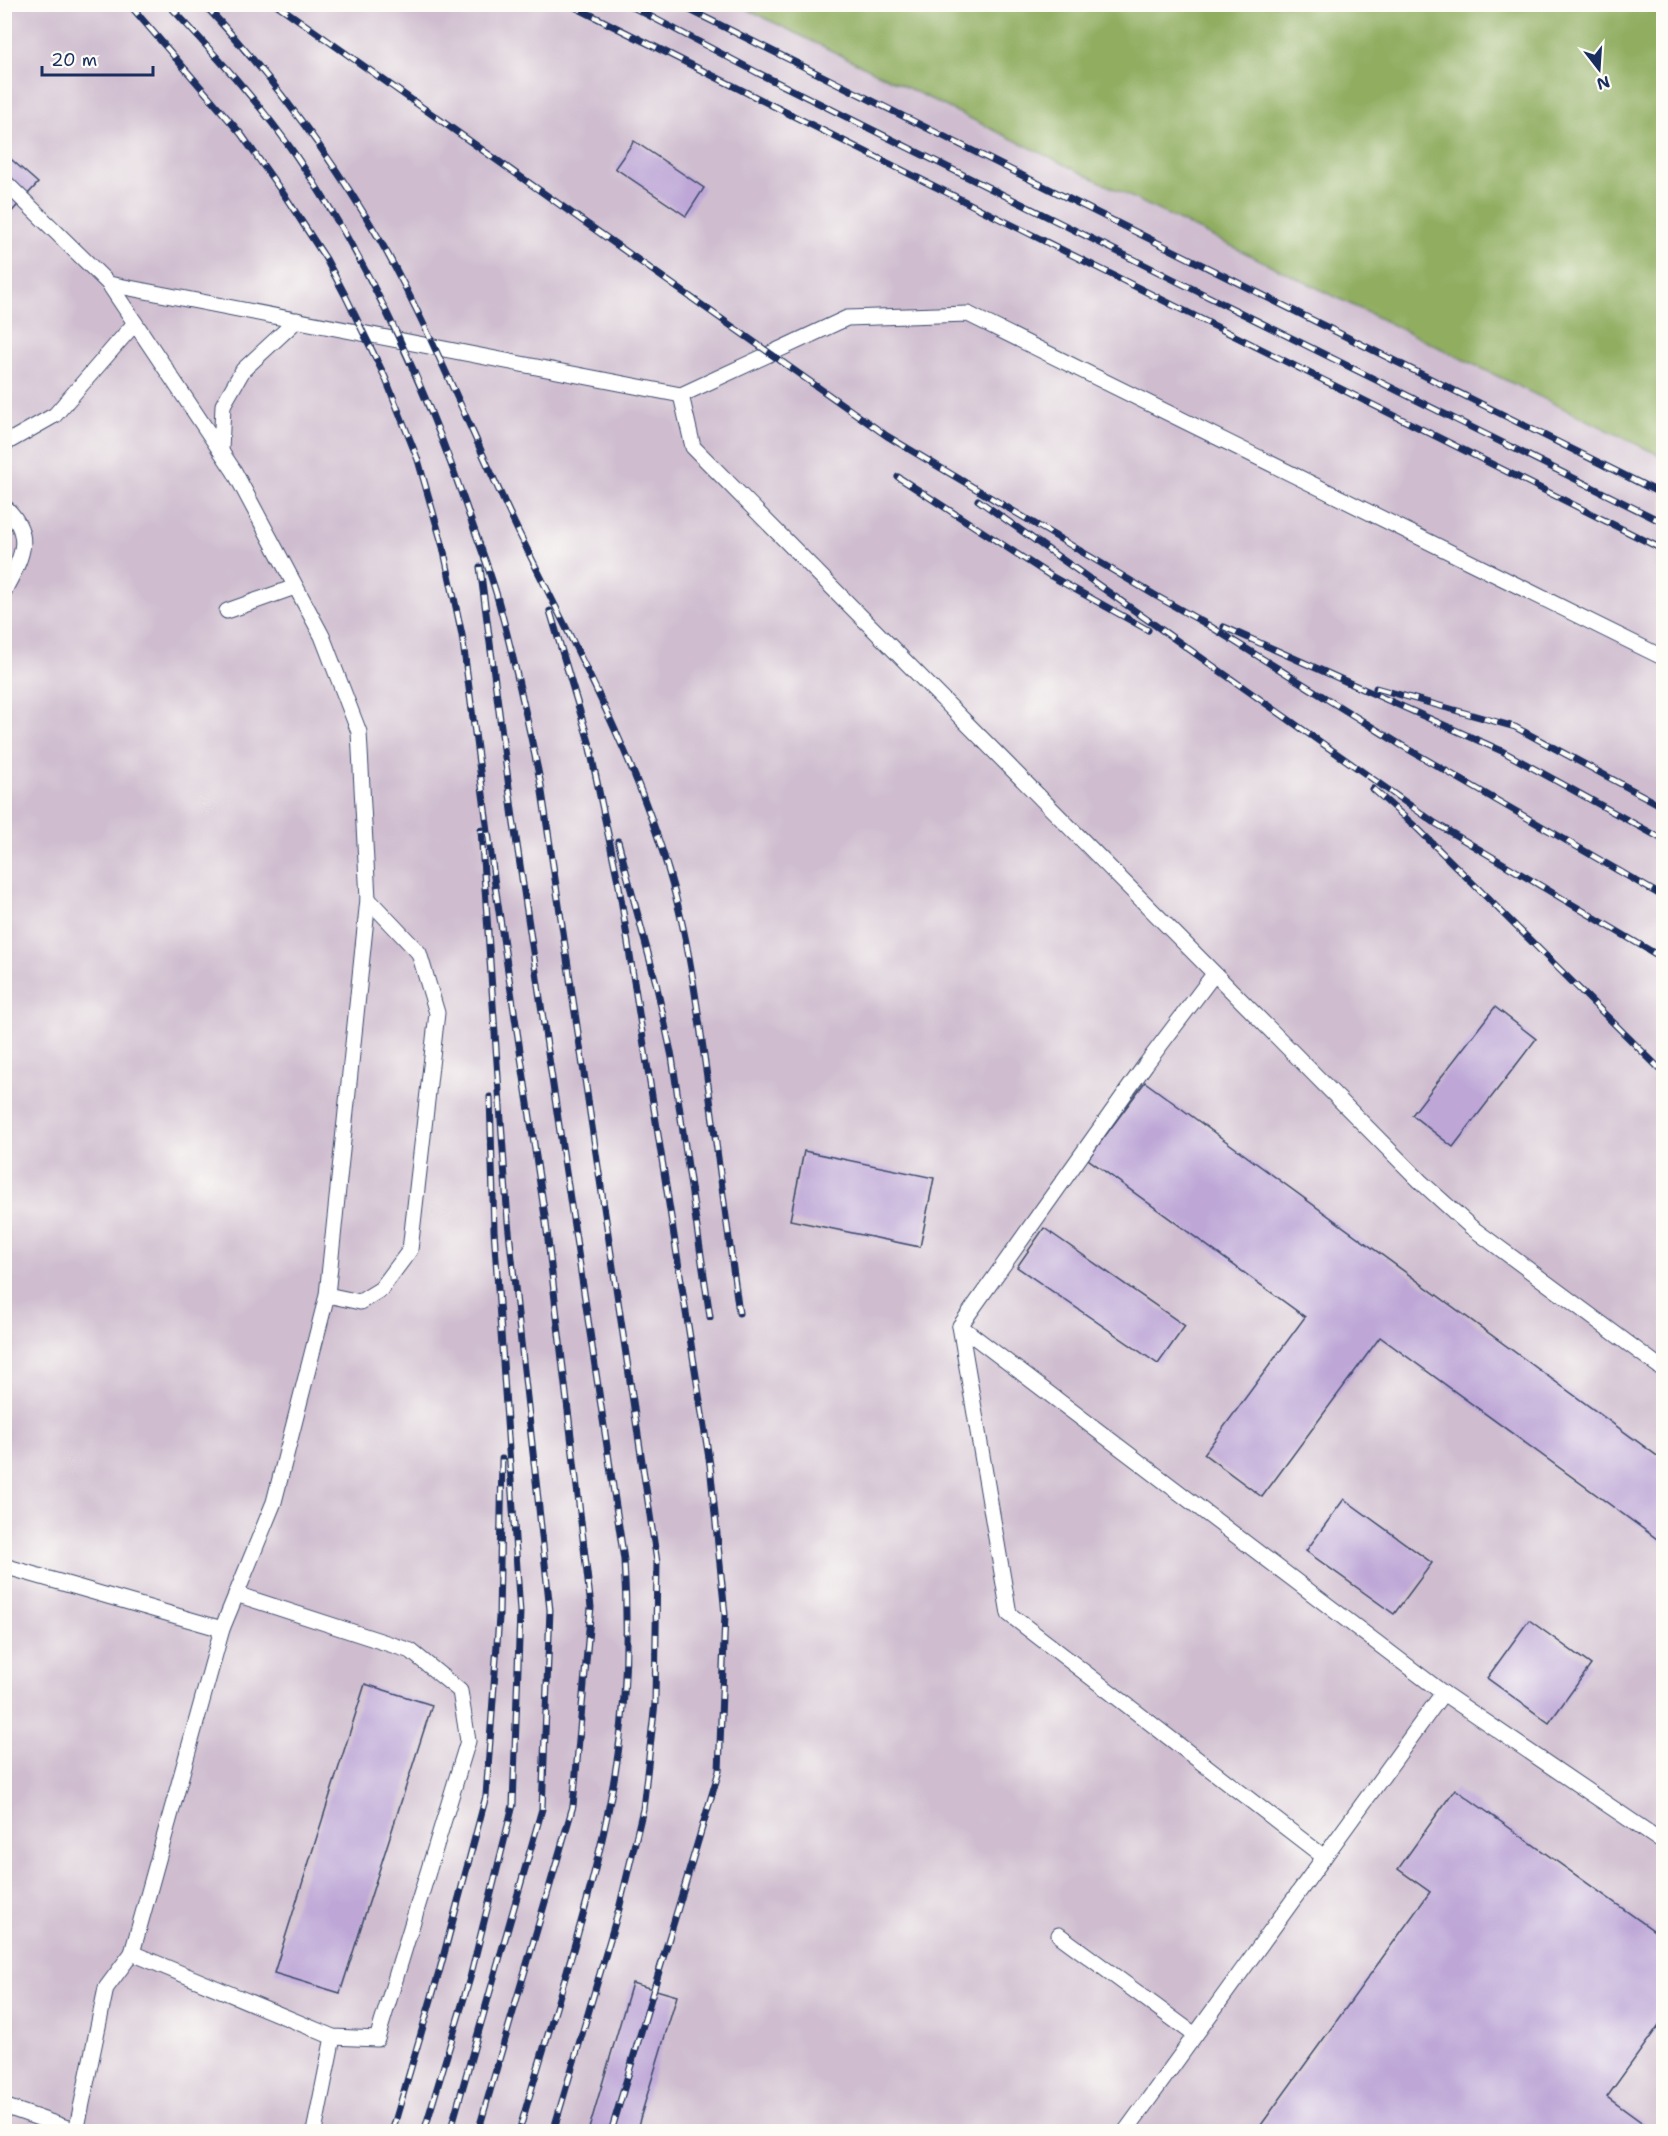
<svg xmlns="http://www.w3.org/2000/svg" width="1668" height="2136" viewBox="0 0 1668 2136" font-family="'Shantell Sans',sans-serif">
<rect width="100%" height="100%" fill="#fdfcf7"/>
<filter id="ink" filterUnits="userSpaceOnUse"><feTurbulence type="fractalNoise" baseFrequency=".0167" numOctaves="2"/><feDisplacementMap in="SourceGraphic" scale="12" xChannelSelector="R" yChannelSelector="G"/><feConvolveMatrix kernelMatrix="1 2 1 2 8 2 1 2 1" color-interpolation-filters="sRGB"/></filter>
<filter id="wash" filterUnits="userSpaceOnUse"><feTurbulence type="fractalNoise" baseFrequency=".008" numOctaves="4" result="noise"/><feDisplacementMap in="SourceGraphic" scale="24" xChannelSelector="R" yChannelSelector="G"/><feGaussianBlur stdDeviation="1.35" result="paint"/><feColorMatrix in="noise" values="0 0 0 0 0 0 0 0 0 0 0 0 0 0 0 0 0 1.4 0 .05"/><feComposite in="paint" operator="in"/></filter>
<g filter="url(#wash)">
<rect width="100%" height="100%" fill="#f1ddbd"/>
<path fill="#cfbdcf" d="M5,5h733l925,452v1674l-1658,1z"/>
<path fill="#90ad60" stroke="#566e5f" stroke-width="1.5" d="M738,5h925v452z"/>
<g id="blocks">
<g fill="#bea7d7">
<path d="M634,141l70,47 -18,28 -71,-48z"/>
<path d="M4,153l34,30 -34,37z"/>
<path d="M1495,1007l41,32 -83,108 -41,-32z"/>
<path d="M1145,1082l519,379v83l-284,-207 -118,160 -58,-43 101,-137 -217,-158z"/>
<path d="M804,1151l130,27 -14,69 -130,-27z"/>
<path d="M1044,1228l141,98 -27,38 -141,-97z"/>
<path d="M1344,1499l88,64 -38,51 -88,-63z"/>
<path d="M1529,1620l62,45 -42,58 -62,-45z"/>
<path d="M365,1684l67,21 -92,288 -66,-20z"/>
<path d="M1455,1789l209,149v80l-57,79 48,35h-399l174,-240 -32,-23z"/>
<path d="M632,1983l45,13 -41,136h-48z"/>
</g>
</g>
</g>
<g filter="url(#ink)">
<use href="#blocks" fill-opacity="0" stroke="#3b496c" stroke-width="1.5"/>
<g fill="none" stroke-linecap="round" stroke-linejoin="round">
<g stroke="#3b496c" stroke-width="17">
<g id="service">
<path d="M4,181l105,103 572,111 166,-77 121,-4 696,344"/>
<path d="M681,395l12,52 727,734 51,46 193,143"/>
<path d="M4,444l51,-29 80,-92"/>
<path d="M221,451l2,-46 20,-35 54,-50"/>
<path d="M4,506c32,30 17,52 0,85"/>
<path d="M227,611l68,-24"/>
<path d="M1214,974l-68,90 -186,262 483,367"/>
<path d="M327,1295l33,7 21,-13 29,-39 27,-237 -18,-60 -51,-54"/>
<path d="M960,1326l49,288 315,243"/>
<path d="M4,1566l218,63"/>
<path d="M1059,1935l136,100"/>
<path d="M132,1953l201,84 44,2 91,-298 -8,-50 -49,-40 -175,-57"/>
<path d="M4,2106l72,25"/>
<path d="M76,2132l30,-144 26,-35 90,-324 52,-127 53,-207 41,-396 -9,-167 -37,-96 -88,-165 -125,-187"/>
<path d="M314,2132l19,-95"/>
<path d="M1125,2132l318,-439 221,150"/>
</g>
</g>
<use href="#service" stroke="#fff" stroke-width="15"/>
<g stroke="#1b2f5e" stroke-width="7">
<g id="rail">
<path d="M129,4l112,130 46,65 39,60 19,36 40,82 33,83 25,87 19,88 33,250 51,338 45,384 -18,199 -95,326"/>
<path d="M168,4c44,48 89,95 126,149 75,108 129,228 172,353 10,30 22,59 31,90 17,62 31,126 44,189l116,777 -2,141 -12,106 -24,100 -66,223"/>
<path d="M204,4c68,73 127,152 177,238 53,94 92,196 139,293 59,121 126,240 158,371 14,56 21,114 29,171 11,79 21,157 32,236"/>
<path d="M276,4l611,432 271,161 50,28 193,120 263,152"/>
<path d="M569,4l1095,546"/>
<path d="M627,4l131,69 906,450"/>
<path d="M678,4l986,491"/>
<path d="M898,477l153,99 97,54"/>
<path d="M978,500l457,323 229,136"/>
<path d="M480,567l33,251 111,742c4,65 3,130 -6,194 -18,126 -64,255 -99,378"/>
<path d="M550,611l42,141"/>
<path d="M1224,627l278,124 162,89"/>
<path d="M1376,688l139,39 149,80"/>
<path d="M589,744l30,142 91,579 15,149 -6,157 -108,361"/>
<path d="M1373,789l45,40 246,244"/>
<path d="M618,841l38,142 16,74 38,260"/>
<path d="M392,2132l48,-163 46,-173 13,-179 3,-158"/>
<path d="M424,2132l46,-154 43,-173 7,-193 -26,-382 -4,-133"/>
<path d="M450,2132l92,-323 8,-199 -42,-388 -27,-392"/>
</g>
</g>
<use href="#rail" stroke="#fdfcf7" stroke-width="4.5" stroke-dasharray="14" stroke-linecap="butt"/>
</g>
</g>
<rect width="1668" height="2136" fill="none" stroke="#fdfcf7" stroke-width="24"/>
<g transform="translate(1599 69) rotate(163)" stroke="#fdfcf7" stroke-width="4.5" paint-order="stroke">
<path d="M0-4.5L10 22L0 15L-10 22Z" fill="#1b2f5e"/>
<text y="-9" font-size="16" font-weight="bold" text-anchor="middle" fill="#1b2f5e">N</text>
</g>
<path d="M42 66v9h111v-9" fill="none" stroke="#1b2f5e" stroke-width="3"/>
<text x="51" y="66" font-size="18" fill="#1b2f5e" stroke="#fdfcf7" stroke-width="4.5" paint-order="stroke">20 m</text>
</svg>
